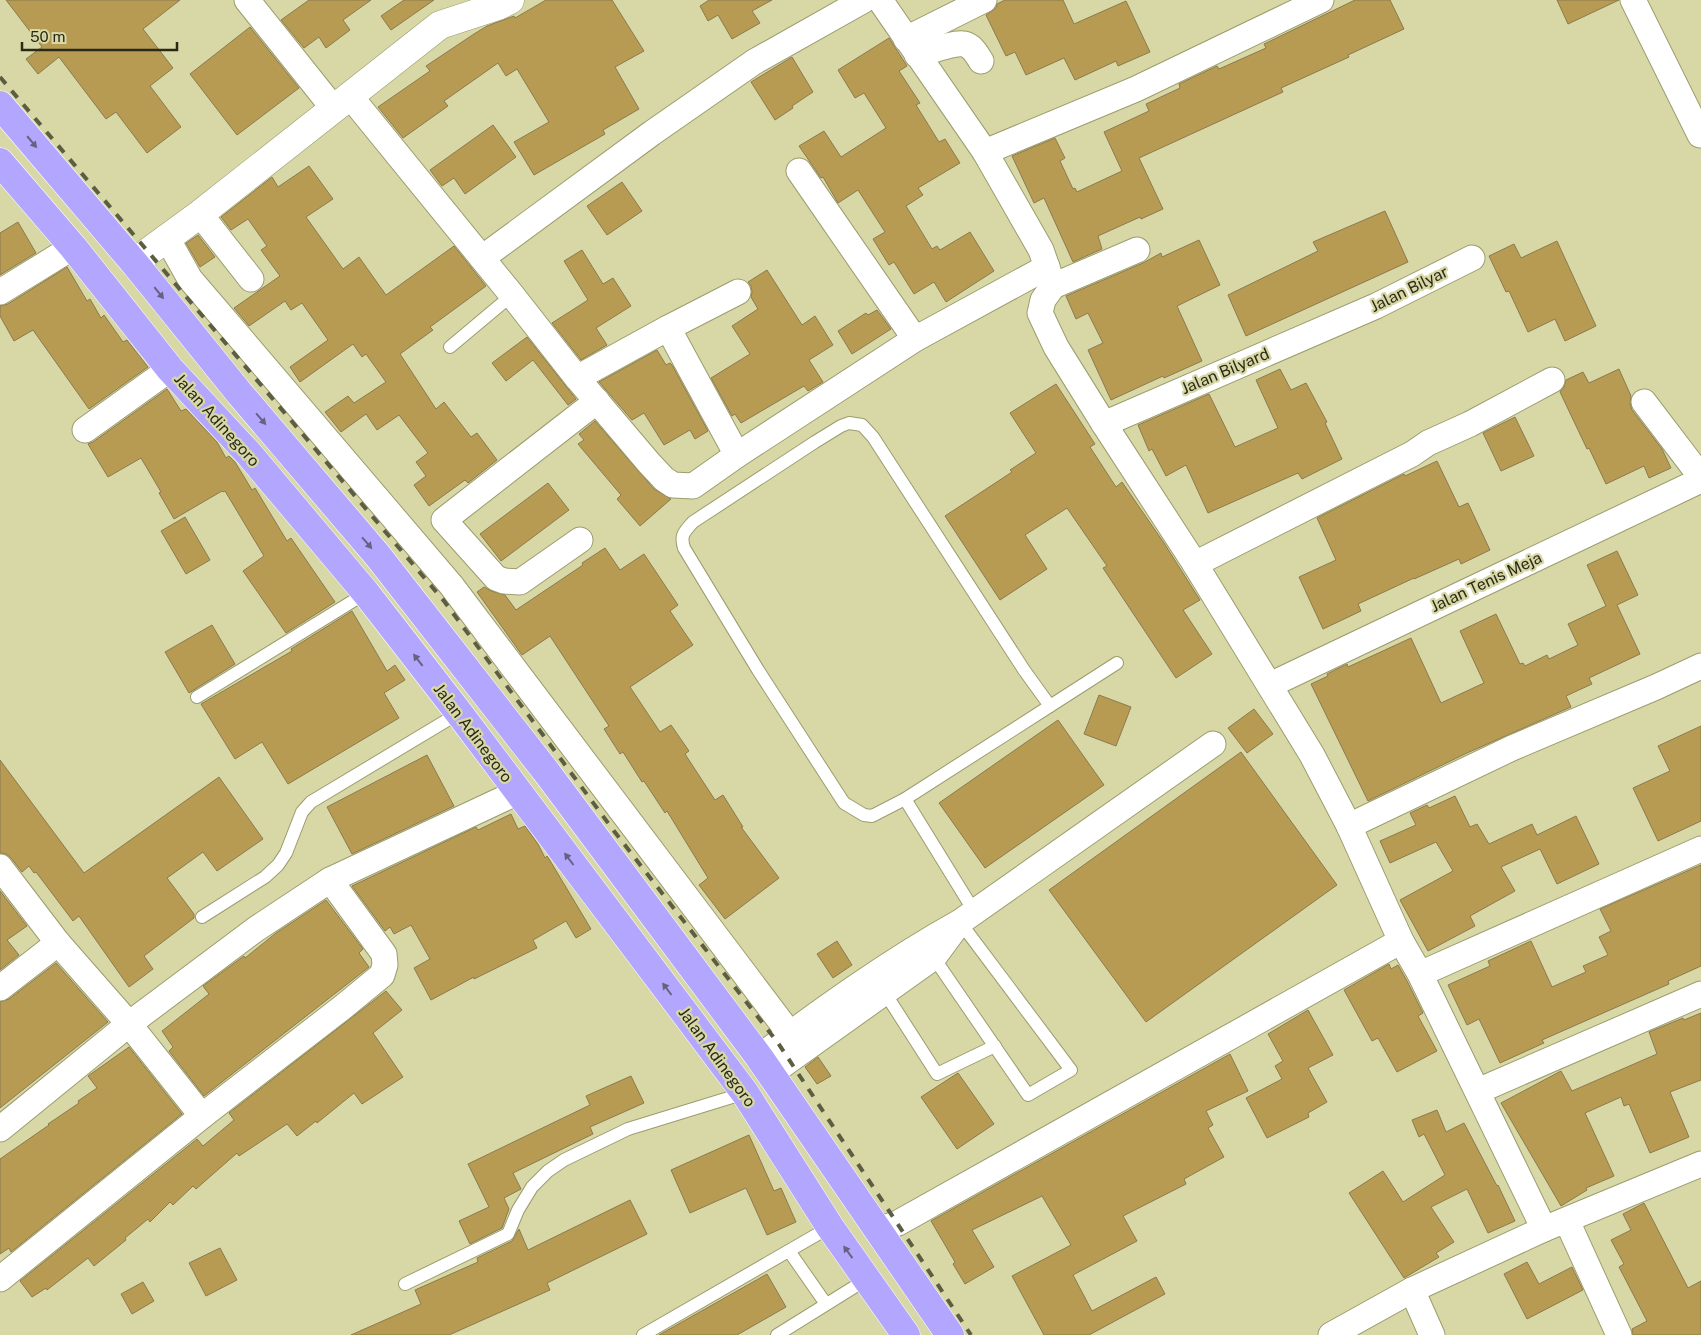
<svg xmlns="http://www.w3.org/2000/svg" width="1701" height="1335" viewBox="0 0 1701 1335" font-family="'Public Sans',sans-serif">
<rect width="100%" height="100%" fill="#d8d8a7"/>
<g fill="#b79b53" stroke="#8c7a4d">
<path d="M6,0h174l-37,29 30,39 -23,18 31,41 -34,26 -31,-41 -10,7 -47,-62 -21,17 -12,-15 16,-12z"/>
<path d="M309,0h62l-28,20 7,10 -24,18 -7,-11 -15,11 -23,-28z"/>
<path d="M404,0h30l-43,30 -10,-14z"/>
<path d="M546,0h66l32,51 -29,16 24,42 -36,21 2,4 -71,41 -20,-33 35,-20 -32,-53 -11,7 -8,-13 -54,38 4,5 -45,32 -25,-31 52,-36 -4,-5 48,-32 13,-8 27,-10 1,2z"/>
<path d="M709,0h63l-20,11 8,12 -28,16 -14,-24 -10,6 -8,-15z"/>
<path d="M1005,0h58l11,24 52,-23 24,51 -32,14 -2,-5 -41,19 -11,-22 -38,17 -11,-23 -9,4 -20,-41 10,-7 1,-4z"/>
<path d="M1355,0h35l14,29 -56,26 1,2 -68,31 2,4 -144,66 24,51 -22,10 -1,-2 -42,19 4,13 -29,13 -29,-64 -10,5 -22,-47 43,-18 10,20 -5,3 13,28 2,-1 2,4 45,-21 -18,-39 45,-21 -3,-7 34,-16 -1,-4 38,-18 2,3 47,-21 -2,-4z"/>
<path d="M1557,0h62l-51,24z"/>
<path d="M250,27l49,61 -62,47 -47,-61z"/>
<path d="M889,38l18,28 -8,5 21,32 -4,2 23,37 6,-3 15,24 -42,25 5,7 -17,11 26,43 5,-3 3,4 30,-18 24,39 -48,31 -12,-20 -20,12 -20,-32 -5,3 -16,-26 12,-7 -27,-42 -20,13 -15,-26 -2,1 -22,-32 25,-15 17,26 45,-29 -22,-35 -9,5 -17,-28z"/>
<path d="M792,57l21,35 -21,14 1,2 -18,12 -24,-38z"/>
<path d="M493,125l23,32 -51,37 -11,-16 -12,8 -12,-16z"/>
<path d="M309,166l24,33 -27,18 37,52 16,-12 27,38 68,-49 32,40 -56,41 3,3 -33,24 36,55 8,-7 27,35 6,-4 20,27 -29,23 -3,-3 -36,26 -15,-21 12,-9 -10,-14 12,-9 -29,-38 -22,15 -11,-16 -25,18 -16,-20 23,-16 6,7 32,-21 -20,-28 -4,3 -9,-13 -53,38 -10,-15 38,-27 -26,-37 -11,7 -6,-9 -36,25 -15,-18 46,-32 -19,-26 6,-4 -19,-27 -17,11 -10,-13 51,-40 6,10z"/>
<path d="M622,182l20,29 -35,24 -20,-29z"/>
<path d="M1385,211l23,51 -162,74 -18,-41 90,-44 -5,-9z"/>
<path d="M18,222l18,31 -36,22v-42z"/>
<path d="M198,235l17,22 -15,10 -14,-24z"/>
<path d="M1199,240l21,45 -43,21 25,55 -38,17 -1,-2 -52,24 -23,-50 15,-7 -15,-30 -12,6 -10,-23 77,-33 18,-10 1,4z"/>
<path d="M1557,241l39,85 -31,15 -10,-22 -27,13 -19,-41 -3,1 -17,-36 25,-12 7,14z"/>
<path d="M582,250l21,34 10,-6 18,28 -35,22 11,17 -26,15 -29,-37 36,-23 -24,-39z"/>
<path d="M67,267l20,34 3,-2 11,19 3,-3 19,27 4,-2 21,27 -59,42 -56,-79 -19,11 -14,-25v-10l8,-2z"/>
<path d="M767,270l35,55 13,-9 18,29 -24,15 14,22 -15,9 -4,-5 -63,37 -6,-9 -3,2 -21,-38 39,-24 -18,-28 26,-17 -7,-12 1,-5 -1,-6 -3,-4z"/>
<path d="M877,310l14,19 -39,25 -14,-23 28,-18 2,2z"/>
<path d="M527,337l49,62 -8,6 -35,-45 -27,21 -14,-18z"/>
<path d="M657,350l9,15 4,-2 2,2 36,66 -13,8 -5,-9 -26,15 -20,-32 -12,7 -33,-38z"/>
<path d="M1280,369l11,21 15,-7 21,39 -2,1 17,36 -40,20 -4,-6 -90,40 -22,-48 -20,11 -14,-27 -3,2 -11,-26 71,-31 26,53 43,-19 -22,-48z"/>
<path d="M1619,369l12,27 -1,7 2,7 30,39 9,19 -22,10 -5,-12 -38,18 -17,-36 -2,1 -27,-57 4,-5 2,-7 17,-8 6,11z"/>
<path d="M1056,384l39,60 -5,3 26,40 6,-5 42,61 36,57 -17,10 29,44 -36,24 -73,-110 4,-2 -40,-58 -42,27 22,34 -47,31 -55,-84 67,-44 -2,-2 26,-17 -26,-40z"/>
<path d="M167,389l14,22 5,-2 31,33 9,16 3,-2 6,6 17,28 3,-2 32,53 4,-3 44,64 -49,31 -43,-62 21,-15 -39,-65 -2,1 -1,-1 -48,28 -15,-26 2,-1 -20,-34 -33,19 -20,-33 5,-2z"/>
<path d="M1515,417l19,39 -33,15 -18,-38z"/>
<path d="M595,421l59,68 17,10 -31,27 -23,-27 4,-4 -43,-51 6,-4 -5,-6z"/>
<path d="M1437,461l22,46 9,-4 22,47 -29,14 -2,-5 -45,20v-1l-56,26 3,7 -38,18 -24,-52 37,-17 -19,-42 87,-44 1,2z"/>
<path d="M548,483l21,27 -68,51 -21,-27z"/>
<path d="M185,517l25,43 -24,14 -25,-43z"/>
<path d="M605,548l15,22 24,-16 34,51 -8,6 23,34 -63,42 30,45 11,-7 18,26 -4,3 30,46 8,-5 20,32h-2l38,51 -54,41 -26,-34 9,-7 -41,-67 -2,2 -21,-32 -2,1 -19,-30 -3,2 -16,-25 5,-3 -59,-90 -28,19 -45,-63 7,-5 7,4 14,4 11,15 67,-45 -1,-2z"/>
<path d="M1617,551l21,44 -21,10 23,49 -51,24 3,6 -26,12 5,11 -104,46 -99,48 -57,-117 17,-8 -1,-2 20,-10 1,3 63,-29 30,65 43,-20 -24,-52 36,-17 24,50 3,-1 2,3 22,-11 2,4 29,-14 -10,-21 38,-18 -19,-41z"/>
<path d="M352,611l35,60 8,-6 10,15 -21,13 15,25 -111,66 -26,-42 -27,17 -34,-55 91,-53 -1,-2z"/>
<path d="M212,625l23,39 -46,29 -24,-41z"/>
<path d="M1099,695l32,12 -15,39 -32,-12z"/>
<path d="M1254,709l19,25 -26,19 -19,-25z"/>
<path d="M1058,720l46,65 -119,83 -46,-65z"/>
<path d="M1701,726v95l-43,20 -25,-53 37,-17 -12,-25z"/>
<path d="M1241,752l96,133 -191,137 -97,-132z"/>
<path d="M427,755l27,51 -102,48 -25,-47z"/>
<path d="M0,760l84,113 135,-96 44,62 -46,32 -14,-19 -36,26 27,36v4l-50,38 9,13 -24,18 -50,-71 -6,5 -37,-49 -2,1 -5,-7 -7,6 -11,-14 -5,-4 -6,-1z"/>
<path d="M1455,796l15,31 7,-3 12,20 43,-20 5,11 39,-19 23,48 -42,20 -17,-35 -39,18 14,24 -45,25 5,10 -47,25 -28,-51 53,-29 -17,-29 -46,21 -10,-22 36,-16 -6,-12 17,-8 2,3z"/>
<path d="M511,814l7,15 7,-3 13,18 7,14 2,-2 2,3 42,70 -15,9 -10,-17 -33,19 4,8 -63,31v-2l-43,23 -17,-32 16,-9 -19,-34 -17,9 -4,-7 -5,4 -33,-45 124,-59 2,3z"/>
<path d="M1701,865v101l-33,15 1,3 -127,56 2,3 -44,20 -21,-44 -12,6 -19,-40 42,-19 -2,-5 43,-20 21,46 34,-15 -3,-6 25,-11 -9,-18 12,-6 -11,-22z"/>
<path d="M0,891l27,35 -20,14 12,15 -19,15z"/>
<path d="M326,900l37,49 -4,4 10,14 -165,129 -35,-45 4,-4 -11,-16 47,-37 -6,-8 41,-30 1,2 31,-25z"/>
<path d="M837,941l15,24 -19,13 -16,-24z"/>
<path d="M56,963l52,59 -108,86v-106l9,-3z"/>
<path d="M1389,964l2,5 7,-4 9,16 16,32 -5,3 19,35 -40,21 -19,-34 -6,3 -28,-51z"/>
<path d="M386,991l16,19 -29,23 30,44 -41,27 -8,-11 -37,30 -1,-2 -19,15 -10,-12 -48,32 -2,-3 -41,36 -3,-3 -20,19 -3,-3 -20,20 -2,-3 -23,19 1,2 -32,26 -6,-8 -41,32 -1,-2 -14,9 -12,-16 177,-142 6,7 31,-26 -5,-7z"/>
<path d="M1308,1010l25,45 -25,13 19,34 -19,11 1,4 -42,21 -21,-40 36,-19 -7,-13 8,-5 -15,-27z"/>
<path d="M1701,1013v67l-31,12 19,45 -39,16 -21,-49 -5,2 -3,-9 -36,16 29,63 -28,12 1,2 -26,16 -60,-103 60,-32 11,20 85,-37 -8,-22 34,-14 1,2z"/>
<path d="M129,1047l53,67 -171,138 -2,-4 -9,6v-95l49,-34 -1,-1 31,-21 -1,-2 19,-13 -9,-12z"/>
<path d="M1230,1054l18,37 -42,20 7,14 -5,3 16,29 -40,22 2,5 -63,32 14,25 -64,34 19,36 64,-34 9,17 -76,41h-45l-32,-59 59,-31 -29,-49 -70,34 22,37 -29,17 -12,-20 2,-2 -24,-41z"/>
<path d="M818,1057l13,19 -14,8 -12,-17z"/>
<path d="M958,1073l36,51 -37,25 -36,-52z"/>
<path d="M631,1076l13,27 -54,24 3,7 -80,39 8,16 -17,9 5,11 -7,19 -32,16 -11,-23 30,-14 -21,-43 122,-59 -4,-9z"/>
<path d="M1437,1110l9,22 18,-9 33,63 1,-1 17,36 -27,12 -21,-44 -36,18 23,35 -18,11 3,4 -35,21 -55,-85 34,-22 20,31 42,-27 -21,-41 -5,3 -7,-17z"/>
<path d="M749,1135l25,56 7,-3 15,34 -29,13 -21,-47 -56,25 -19,-43z"/>
<path d="M630,1200l17,34 -100,49 3,7 -101,45h-98l70,-31 -6,-14 63,-28 -1,-4 35,-17 7,-12 9,21z"/>
<path d="M1644,1203l44,85 13,-7v54h-68l-1,-6 15,-8 -28,-54 5,-3 -13,-24 20,-10 -8,-16z"/>
<path d="M220,1248l17,32 -31,16 -17,-33z"/>
<path d="M1527,1262l12,22 33,-17 11,23 -56,29 -23,-45z"/>
<path d="M767,1274l19,33 -49,28h-78z"/>
<path d="M143,1282l11,19 -22,13 -11,-20z"/>
</g>
<g fill="none" stroke-linecap="round" stroke-linejoin="round">
<g stroke="#9c9c6d" stroke-width="14">
<g id="service">
<path d="M450,347l62,-52"/>
<path d="M849,423l13,2 11,12 151,233 26,36 -145,93 -33,17 -8,-1 -20,-12 -86,-133 -74,-122c-4,-13 0,-16 9,-26l122,-80 26,-16z"/>
<path d="M197,697l169,-104"/>
<path d="M1050,706l67,-43"/>
<path d="M905,799l69,112"/>
<path d="M202,917l63,-40 13,-12 8,-12 16,-41 9,-10 148,-89"/>
<path d="M932,955l96,140 43,-25 -111,-148"/>
<path d="M885,993l52,81 58,-28"/>
<path d="M789,1251l37,53"/>
<path d="M405,1284l103,-50 10,-24 14,-23 16,-16 16,-11 64,-31 117,-36"/>
<path d="M643,1335l187,-108"/>
<path d="M777,1335l90,-56"/>
</g>
</g>
<g stroke="#9c9c6d" stroke-width="27">
<g id="minor">
<path d="M247,0l87,109"/>
<path d="M1633,0l67,135"/>
<path d="M906,39l78,-39"/>
<path d="M917,55c12,-3 36,-13 47,-11 9,2 13,11 17,17"/>
<path d="M350,96l162,199 65,83 72,85 15,16 9,6 20,1 44,-31 178,-116 132,-72 -6,-17 -56,-98 -105,-152"/>
<path d="M985,152l151,-63 185,-89"/>
<path d="M799,171l116,168"/>
<path d="M200,214l51,65"/>
<path d="M167,238l23,41 261,306 339,449"/>
<path d="M482,258l170,-125 102,-71 110,-62"/>
<path d="M1047,267l6,19 -10,14 -3,13 16,34 48,77 91,140 117,191 37,71 52,115 19,33 124,255"/>
<path d="M1053,286l84,-36"/>
<path d="M0,292l73,-45"/>
<path d="M668,328l69,127"/>
<path d="M577,378l91,-50 70,-36"/>
<path d="M1644,402l57,75"/>
<path d="M1104,424l272,-118 96,-48"/>
<path d="M85,430l85,-61"/>
<path d="M580,540l-60,42 -16,-1 -8,-3 -52,-58 153,-119"/>
<path d="M1195,564l217,-110 16,-11 42,-19 82,-44"/>
<path d="M1270,685l431,-205"/>
<path d="M1349,826l163,-78 144,-61 45,-21"/>
<path d="M0,867l58,76 71,81 73,92"/>
<path d="M1420,974l281,-125"/>
<path d="M0,988l58,-45"/>
<path d="M759,1057c64,-48 131,-96 201,-135l253,-178"/>
<path d="M770,1074l164,-117 20,-27"/>
<path d="M1478,1091l223,-97"/>
<path d="M0,1129l129,-105 127,-95 74,-49 188,-88"/>
<path d="M1567,1221l52,114"/>
<path d="M878,1230l20,-7 503,-282"/>
<path d="M0,1279l202,-163 141,-109 39,-32 3,-10 -1,-11 -54,-74"/>
<path d="M1412,1290l20,45"/>
<path d="M1331,1335l81,-45 132,-61 157,-65"/>
</g>
</g>
<g stroke="#9c9c6d" stroke-width="29">
<path id="tertiary" d="M136,265l12,-13 52,-38 240,-189 58,-19 12,-6"/>
</g>
<g stroke="#fff" stroke-width="29">
<g id="trunk">
<path d="M0,105l136,160 104,129 138,162 170,218 211,283 191,278"/>
<path d="M0,162l73,85 97,122 79,85 117,139 93,120 286,380 85,134 76,108"/>
</g>
</g>
<use href="#service" stroke="#fff" stroke-width="12"/>
<use href="#minor" stroke="#fff" stroke-width="25"/>
<use href="#tertiary" stroke="#fff" stroke-width="28"/>
<use href="#trunk" stroke="#b3a6fe" stroke-width="28"/>
<path stroke="#5d5d41" stroke-width="4" stroke-dasharray="9 9" stroke-linecap="butt" d="M0,77l444,524 170,230 164,212 193,292"/>
</g>
<defs><path id="oneway-solid" d="M-6-.8H1V-3.2L6.5 0L1 3.2V.8H-6Z" transform="scale(1.25)"/></defs>
<g fill="#67617e">
<use href="#oneway-solid" transform="translate(32 142) rotate(50)"/>
<use href="#oneway-solid" transform="translate(159 293) rotate(51)"/>
<use href="#oneway-solid" transform="translate(261 419) rotate(49)"/>
<use href="#oneway-solid" transform="translate(367 543) rotate(49)"/>
<use href="#oneway-solid" transform="translate(418 660) rotate(-128)"/>
<use href="#oneway-solid" transform="translate(569 859) rotate(-127)"/>
<use href="#oneway-solid" transform="translate(667 989) rotate(-127)"/>
<use href="#oneway-solid" transform="translate(848 1252) rotate(-126)"/>
</g>
<g text-anchor="middle" dominant-baseline="central" stroke-width="4.5" stroke-linejoin="round" paint-order="stroke">
<g font-size="16" fill="#292916" stroke="#d8d8a7">
<text transform="translate(1409 289) rotate(-26)">Jalan Bilyar</text>
<text transform="translate(1225 371) rotate(-23)">Jalan Bilyard</text>
<text transform="translate(217 420) rotate(48)">Jalan Adinegoro</text>
<text transform="translate(1486 582) rotate(-25)">Jalan Tenis Meja</text>
<text transform="translate(473 733) rotate(53)">Jalan Adinegoro</text>
<text transform="translate(717 1057) rotate(54)">Jalan Adinegoro</text>
</g>
</g>
<path d="M22 42v8h155v-8" fill="none" stroke="#292916" stroke-width="2.5"/>
<text x="30" y="42" font-size="15" fill="#292916" stroke="#d8d8a7" stroke-width="4" paint-order="stroke">50 m</text>
</svg>
